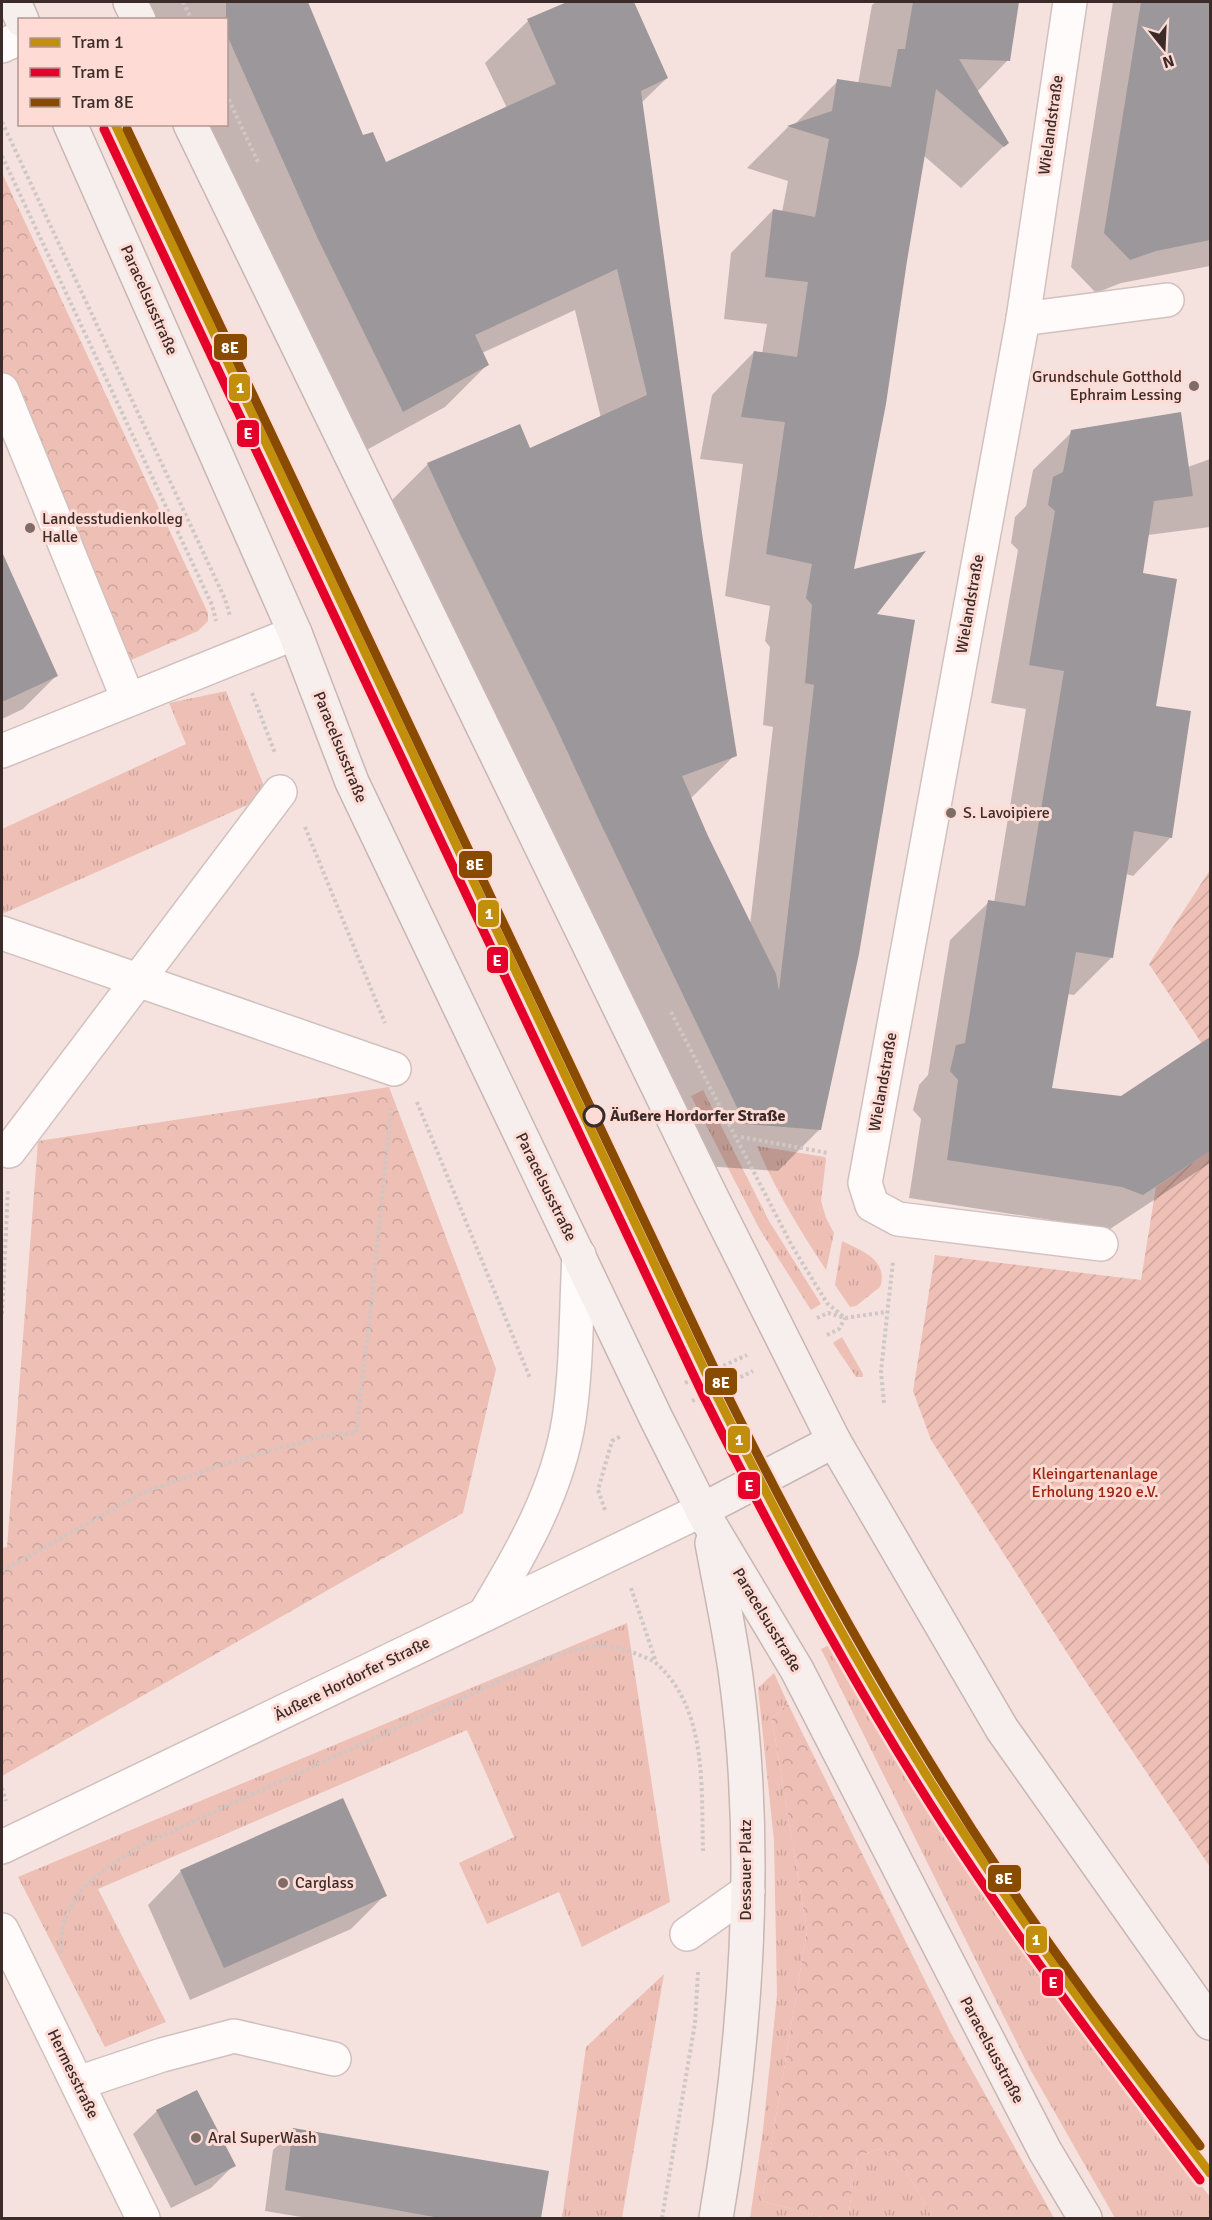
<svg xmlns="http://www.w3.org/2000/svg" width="1212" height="2220" viewBox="0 0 1212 2220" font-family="Signika,sans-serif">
<defs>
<pattern id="grass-tufts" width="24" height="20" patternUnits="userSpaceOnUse" patternTransform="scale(1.5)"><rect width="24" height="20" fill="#edbfb5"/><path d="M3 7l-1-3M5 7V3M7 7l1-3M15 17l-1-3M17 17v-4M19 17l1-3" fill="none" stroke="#cca49c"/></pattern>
<pattern id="forest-crowns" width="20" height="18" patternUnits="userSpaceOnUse" patternTransform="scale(1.5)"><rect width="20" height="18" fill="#edbfb5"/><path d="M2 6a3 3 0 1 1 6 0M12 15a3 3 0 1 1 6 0" fill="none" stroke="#cca49c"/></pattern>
<pattern id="garden-furrows" width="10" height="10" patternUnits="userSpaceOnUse" patternTransform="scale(1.5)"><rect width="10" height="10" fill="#edbfb5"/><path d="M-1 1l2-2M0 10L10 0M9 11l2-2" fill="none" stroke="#cca49c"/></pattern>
</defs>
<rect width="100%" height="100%" fill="#f5e2de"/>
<g fill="url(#grass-tufts)">
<path d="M226,691l42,105 -266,118v-85l184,-85 -17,-41z"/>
<path d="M703,1090l66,131 52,83 -10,6 -52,-82 -68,-132z"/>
<path d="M757,1146l68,11 1,2 -5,42 5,17 8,15 -8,37c-26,-40 -51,-80 -69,-124z"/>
<path d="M842,1241c20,10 47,19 38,46l-24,19 -6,1 -15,-22z"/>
<path d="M842,1337l21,37v3h-7l-23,-34z"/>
<path d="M627,1623l43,279 -88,45 -23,-55 -72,32 -28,-61 55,-26 -47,-107 -369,159 68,133 -61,25 -87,-170z"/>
<path d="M833,1643c60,101 121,202 188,299 60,88 125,171 189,255v21h-95l-85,-149 -209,-420z"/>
<path d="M774,1673l14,31 -16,15 35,212 -45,270 63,17h-75l13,-88 14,-135 -3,-154 -16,-153z"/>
<path d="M664,1974l-42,244h-60l24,-171z"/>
<path d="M883,2148l20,18 30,52h-85l9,-62z"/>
</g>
<g fill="url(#forest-crowns)">
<path d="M2,173l206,440v8l-10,10 -83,36 -113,-277z"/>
<path d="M389,1087l107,282 -33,144 -461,263v-228l5,-1 31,-406z"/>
<path d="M788,1704l163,329 103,185h-121l-30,-52 -20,-18 -26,8 -9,62h-23l-63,-17 45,-270 -35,-212z"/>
</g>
<g fill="url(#garden-furrows)">
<path d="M1210,870v186l-61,-92z"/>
<path d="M1210,1151v716l-130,-194 -149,-233 -18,-49 22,-136 206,25 15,-93z"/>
</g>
<g fill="#0003">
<path d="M148,2h149l1,2 8,-2 56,135 24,27 121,-56 -22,-45 43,-42 43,-19h62l34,76 -26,25 61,437 33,215 -45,44 60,126 23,-198 -10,-2 7,-78 -5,-6 5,-35 -45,-10 18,-132 -43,-5 12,-64 42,-43 8,2 5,-30 -43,-5 7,-66 42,-43 9,2 6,-31 -41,-13 41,-41 7,-3 43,-43 20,3 14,-79 4,-3h142l-10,58 -31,32 30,51 -46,45 -38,-33 -71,417 22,43 -54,514 -42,42 -75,-5 -317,-660 42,-42 101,-14 72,-32 -26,-108 -93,43 5,12 -42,42 -84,46 -154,-329h19v-104h-71z"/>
<path d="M1113,2h97v147l-4,29 4,-2v90l-89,17 -25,10 -25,-26z"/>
<path d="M1072,432l116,35 22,-8v68l-62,8 -6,39 13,133 16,130 -38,39 -7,-2 -14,83 -38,38 -7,-1 -17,95 71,9 81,-53 8,13v105l-106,70 -21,-8 -174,-27 12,-79 -8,-9 6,-25 9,-10 22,-135 39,-38 5,1 32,-194 -35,-6 27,-153 -7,-7 4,-26 11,-11 7,-36z"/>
<path d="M2,555l54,121 -33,33 -21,10z"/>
<path d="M181,1871l204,24 -34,34 -161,71 -42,-95z"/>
<path d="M157,2111l77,54 -23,23 -40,20 -38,-74z"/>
<path d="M294,2130l253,42 -7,46h-233l-42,-7 8,-61z"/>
</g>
<g fill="#9c979a">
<path d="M226,2h82l55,133 10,-3 13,30 170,-78 -29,-65 40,-17h67l34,76 -27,13 62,449 34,216 -55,20 26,60 68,138 3,17 35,-306 -9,-2 7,-78 -6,-7 6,-34 -46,-10 19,-132 -44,-5 13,-66 43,6 11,-75 -43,-5 8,-68 42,8 14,-78 -42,-13 45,-15 5,-32 54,8 7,-38h7l8,-47h106l-9,59 -51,-2 50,84 -5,4 -68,-58 -29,172 -21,143 -32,165 72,-18 -49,63 38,6 -56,334 -38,176 -76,-6 -146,-304 -43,-93 -96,-193 -33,-71 93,-39 10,24 117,-53 -30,-126 -142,66 14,30 -86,47 -85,-173 -92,-206z"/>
<path d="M1141,2h69v238l-54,11 -26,9 -26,-27z"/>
<path d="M1181,412l12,84 -39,5 -11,72 34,6 -21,127 35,5 -19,127 -38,-7 -21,127 -37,-6 -24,136 69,8 89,-59v114l-67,44 -21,-8 -175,-27 11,-80 -8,-9 6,-26 9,-2 23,-143 37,6 39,-235 -35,-6 26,-154 -7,-6 5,-28 10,-5 8,-42z"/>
<path d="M2,552l56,124 -56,26z"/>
<path d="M343,1798l44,98 -163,72 -44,-98z"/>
<path d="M197,2090l39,76 -41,20 -39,-76z"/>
<path d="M293,2128l256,43 -8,47h-101l-155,-28z"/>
</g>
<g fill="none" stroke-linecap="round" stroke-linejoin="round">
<g stroke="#d1c1be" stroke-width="36">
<g id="minor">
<path d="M1070,2l-47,317 -158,864 7,22 26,14 203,25"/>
<path d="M2,46l18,-8"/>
<path d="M1023,319l144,-19"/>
<path d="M2,390l126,309"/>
<path d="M2,751l293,-118"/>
<path d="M2,933l392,136"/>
<path d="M9,1151l271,-359"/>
<path d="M484,1615c37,-61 74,-125 85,-196 8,-54 7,-110 10,-164"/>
<path d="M2,1847l700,-337"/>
<path d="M2,1930l141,288"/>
<path d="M687,1934l61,-43"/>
<path d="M78,2083l84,-28 72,-19 100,23"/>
</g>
</g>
<g stroke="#c8b6b2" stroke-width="36">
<g id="major">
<path d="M14,2l8,18"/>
<path d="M130,2l9,18"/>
<path d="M70,124l225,509 57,149 304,636 53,105 88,147 248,481 40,67"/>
<path d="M190,124l519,1068 125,249 168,288 208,294"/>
<path d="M702,1510l132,-69"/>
<path d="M712,1543c8,44 18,89 24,134 24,179 10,364 -20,541"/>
</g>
</g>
<g stroke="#cec7c5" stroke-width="4" stroke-dasharray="3 3" stroke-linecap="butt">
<path d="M183,2l9,18"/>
<path d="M226,94l33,70"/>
<path d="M2,122l223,477 5,17"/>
<path d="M2,156l210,449 4,16"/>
<path d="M252,693l23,60"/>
<path d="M305,827l80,196"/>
<path d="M671,1012l121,234 35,57 18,15"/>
<path d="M417,1102l113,276"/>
<path d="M741,1137l87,16"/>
<path d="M2,1314l6,-124"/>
<path d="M817,1318l11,-5 17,5 41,-6"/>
<path d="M827,1335l12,-6 6,-11"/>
<path d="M685,1383l62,-28"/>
<path d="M692,1401l61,-30"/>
<path d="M884,1403l-3,-32 12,-110"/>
<path d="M605,1510l-7,-20 14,-49 9,-5"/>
<path d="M2,1571l140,-78 85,-30 96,-27 33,-3 16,-135 19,-190"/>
<path d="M631,1588l25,74"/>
<path d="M2,1788l4,13"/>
<path d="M61,1953c-4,-57 41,-84 85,-110l406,-186c32,-11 53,-16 85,-3 6,3 15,5 20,10 51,46 44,125 46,187"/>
<path d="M662,2218l33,-195 3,-51"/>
</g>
<use href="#minor" stroke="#fefbfa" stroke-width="33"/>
<use href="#major" stroke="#f7efed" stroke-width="33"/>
<g stroke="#fedcd5" stroke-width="14">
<path id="tram-1" d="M115,124l599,1266c73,146 150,290 239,427 80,123 168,240 257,356"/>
</g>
<g stroke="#fedcd5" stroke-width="14">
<path id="tram-2" d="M104,129l599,1266c73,147 151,291 240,429 80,123 169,240 257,356"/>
</g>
<g stroke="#fedcd5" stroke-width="14">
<path id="tram-3" d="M127,129l588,1241c86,175 181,346 289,508 62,93 129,180 196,268"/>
</g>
<use href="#tram-1" stroke="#c28f0c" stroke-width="9"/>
<use href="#tram-2" stroke="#e4002b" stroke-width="9"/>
<use href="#tram-3" stroke="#884b00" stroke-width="9"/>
</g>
<g fill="#7d6c68" stroke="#fedcd5" stroke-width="2">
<circle cx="1194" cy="386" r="6"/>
<circle cx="30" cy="528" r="6"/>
<circle cx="951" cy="813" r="6"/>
<circle cx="283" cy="1883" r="6"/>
<circle cx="196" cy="2138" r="6"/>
</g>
<circle fill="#fedcd5" stroke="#3c2c29" stroke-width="3" cx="594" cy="1116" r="10"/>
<g text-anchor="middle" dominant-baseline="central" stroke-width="6" stroke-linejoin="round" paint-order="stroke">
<g font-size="16" fill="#3c2c29" stroke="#fedcd5">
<text transform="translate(1051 125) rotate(-82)">Wielandstraße</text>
<text transform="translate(149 300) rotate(66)">Paracelsusstraße</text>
<text transform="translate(970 604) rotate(-80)">Wielandstraße</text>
<text transform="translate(340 747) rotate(68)">Paracelsusstraße</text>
<text transform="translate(883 1082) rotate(-80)">Wielandstraße</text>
<text transform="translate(546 1187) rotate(64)">Paracelsusstraße</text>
<text transform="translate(767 1620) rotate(59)">Paracelsusstraße</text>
<text transform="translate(352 1679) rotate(-26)">Äußere Hordorfer Straße</text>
<text transform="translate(746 1870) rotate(-90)">Dessauer Platz</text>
<text transform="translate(992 2050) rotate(62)">Paracelsusstraße</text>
<text transform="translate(73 2074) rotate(64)">Hermesstraße</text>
</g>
<g font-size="16" fill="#3c2c29" stroke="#fedcd5" text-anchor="start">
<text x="1182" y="377" text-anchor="end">Grundschule Gotthold<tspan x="1182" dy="18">Ephraim Lessing</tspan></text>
<text x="42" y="519">Landesstudienkolleg<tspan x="42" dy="18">Halle</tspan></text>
<text x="963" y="813">S. Lavoipiere</text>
<text x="295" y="1883">Carglass</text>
<text x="208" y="2138">Aral SuperWash</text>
</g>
<g font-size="16" font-weight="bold" fill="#3c2c29" stroke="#fedcd5" text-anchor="start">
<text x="610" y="1116">Äußere Hordorfer Straße</text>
</g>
<g font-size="16" fill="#9c240f" stroke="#fedcd5">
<text x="1095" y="1474">Kleingartenanlage<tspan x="1095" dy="18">Erholung 1920 e.V.</tspan></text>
</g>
</g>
<g stroke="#fedcd5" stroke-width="2">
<rect x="213" y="333" width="35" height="28" rx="6" fill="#884b00"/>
<rect x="228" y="373" width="23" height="29" rx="6" fill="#c28f0c"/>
<rect x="236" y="419" width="24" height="29" rx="6" fill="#e4002b"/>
<rect x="458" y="850" width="35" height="29" rx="6" fill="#884b00"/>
<rect x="477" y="899" width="23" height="29" rx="6" fill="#c28f0c"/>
<rect x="486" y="946" width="23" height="28" rx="6" fill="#e4002b"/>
<rect x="704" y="1367" width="34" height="29" rx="6" fill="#884b00"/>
<rect x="727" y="1425" width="24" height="29" rx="6" fill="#c28f0c"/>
<rect x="737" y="1471" width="24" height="29" rx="6" fill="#e4002b"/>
<rect x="987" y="1864" width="35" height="29" rx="6" fill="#884b00"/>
<rect x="1025" y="1925" width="23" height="29" rx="6" fill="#c28f0c"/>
<rect x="1041" y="1968" width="23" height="29" rx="6" fill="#e4002b"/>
</g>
<g font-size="16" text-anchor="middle" font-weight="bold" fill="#fff">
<text x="230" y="353">8E</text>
<text x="240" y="393">1</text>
<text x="248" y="439">E</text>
<text x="475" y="870">8E</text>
<text x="489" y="919">1</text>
<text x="497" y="966">E</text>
<text x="721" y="1388">8E</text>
<text x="739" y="1445">1</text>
<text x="749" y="1491">E</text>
<text x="1004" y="1884">8E</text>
<text x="1036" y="1945">1</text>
<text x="1053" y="1988">E</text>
</g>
<rect width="1212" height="2220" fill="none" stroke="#3c2c29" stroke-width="6"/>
<rect x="18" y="18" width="210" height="108" fill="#fedcd5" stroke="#b09690" stroke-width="1.5"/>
<rect x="30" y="38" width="30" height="9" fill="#c28f0c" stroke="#b09690" stroke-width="1.5"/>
<text x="72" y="48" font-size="18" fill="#3c2c29">Tram 1</text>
<rect x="30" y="68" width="30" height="9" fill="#e4002b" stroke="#b09690" stroke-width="1.5"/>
<text x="72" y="78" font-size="18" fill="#3c2c29">Tram E</text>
<rect x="30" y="98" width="30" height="9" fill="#884b00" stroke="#b09690" stroke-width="1.5"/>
<text x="72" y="108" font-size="18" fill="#3c2c29">Tram 8E</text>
<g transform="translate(1164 48) rotate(162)" stroke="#fedcd5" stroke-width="4.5" paint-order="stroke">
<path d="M0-4.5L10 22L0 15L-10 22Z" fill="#3c2c29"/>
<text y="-9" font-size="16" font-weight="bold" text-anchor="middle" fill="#3c2c29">N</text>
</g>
</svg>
